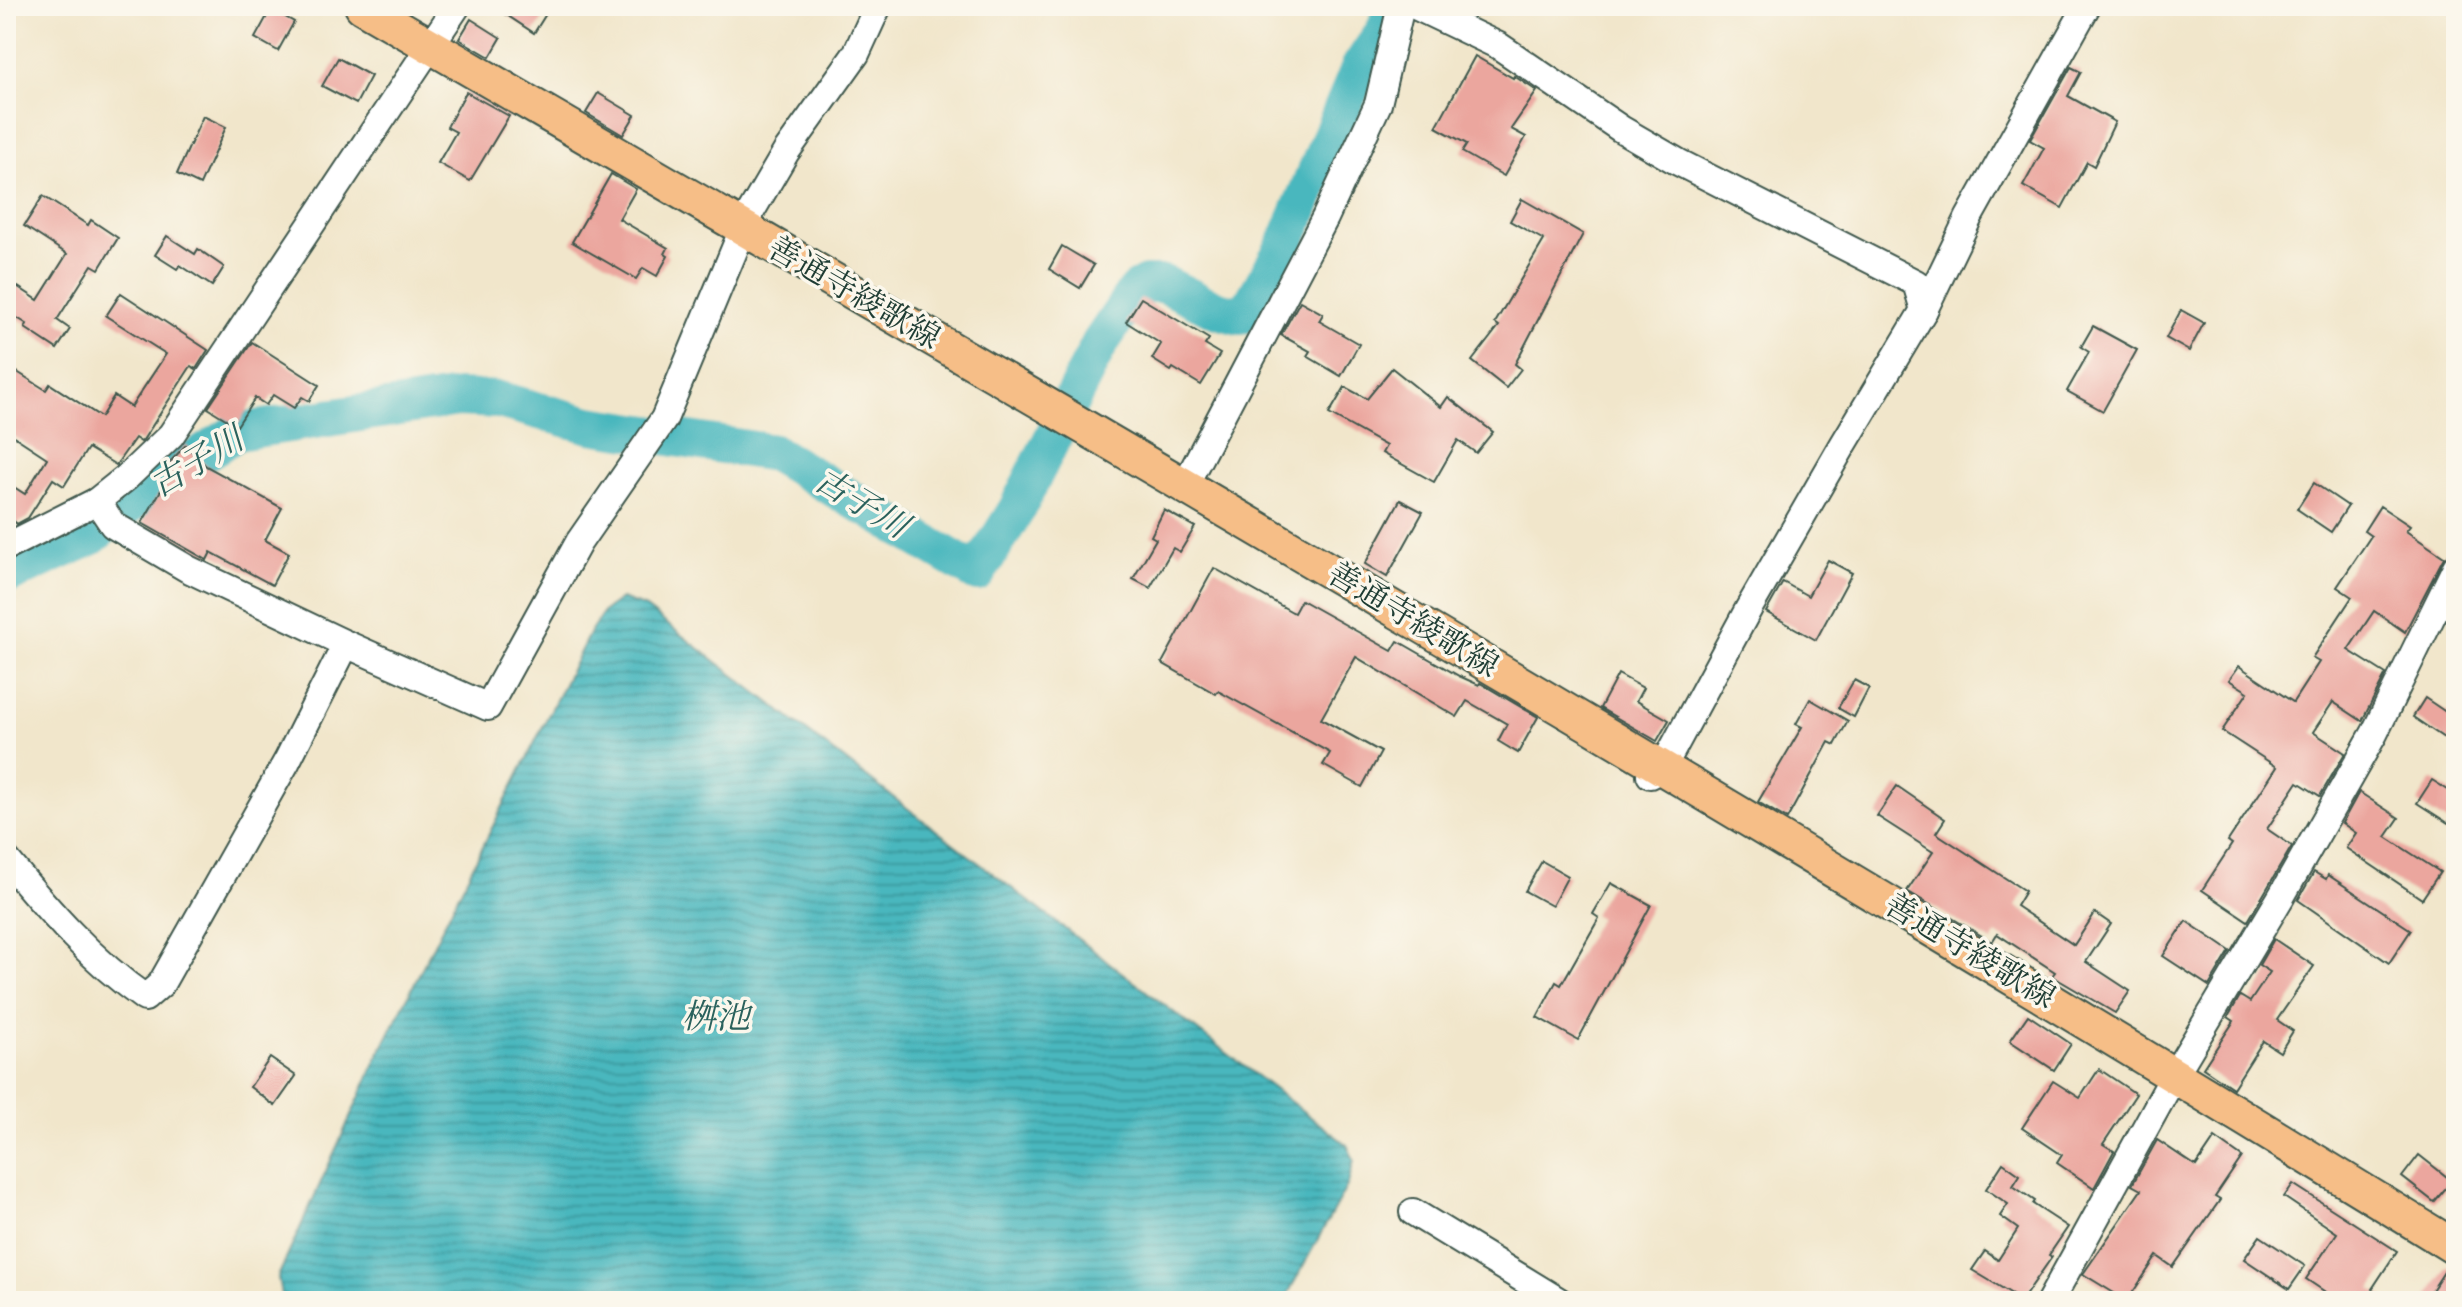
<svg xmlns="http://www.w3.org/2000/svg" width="2462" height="1307" viewBox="0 0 2462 1307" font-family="'Libre Bodoni','Noto Serif JP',serif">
<defs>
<pattern id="water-rules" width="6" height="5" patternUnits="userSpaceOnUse" patternTransform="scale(2)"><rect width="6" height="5" fill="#48b7be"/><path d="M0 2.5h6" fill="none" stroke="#3b969b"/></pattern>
</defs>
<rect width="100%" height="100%" fill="#fbf7ec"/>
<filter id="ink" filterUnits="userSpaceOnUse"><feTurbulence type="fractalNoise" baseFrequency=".0125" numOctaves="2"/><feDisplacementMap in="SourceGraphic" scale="16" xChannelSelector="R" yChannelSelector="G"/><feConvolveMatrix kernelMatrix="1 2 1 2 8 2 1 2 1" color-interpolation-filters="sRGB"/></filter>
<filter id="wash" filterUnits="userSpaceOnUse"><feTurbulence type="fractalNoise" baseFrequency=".006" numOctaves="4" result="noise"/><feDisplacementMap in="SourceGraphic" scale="32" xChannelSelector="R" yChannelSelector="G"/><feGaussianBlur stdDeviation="1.8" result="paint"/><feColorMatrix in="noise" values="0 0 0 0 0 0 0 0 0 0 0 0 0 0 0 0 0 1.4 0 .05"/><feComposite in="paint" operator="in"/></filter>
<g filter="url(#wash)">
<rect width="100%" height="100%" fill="#f1e6cb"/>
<path fill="url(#water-rules)" stroke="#347a79" stroke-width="2" d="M621,599l25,9 701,537 7,15 -6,24 -64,117h-1002l-4,-24 100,-221 212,-424 14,-21z"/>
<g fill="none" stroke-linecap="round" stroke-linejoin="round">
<path stroke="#48b7be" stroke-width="38" d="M6,576l85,-39 59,-49 87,-56 221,-34 41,2 91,25 184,28 203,120 40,-64 83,-166 36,-53 10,-6h18l53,26 23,6 11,-11 34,-60 75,-178 26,-39 6,-22"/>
</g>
<g id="blocks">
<g fill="#eba69e">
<path d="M493,6h58l-17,27z"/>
<path d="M271,9l23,13 -16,29 -23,-13z"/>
<path d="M471,19l30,19 -11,19 -31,-18z"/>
<path d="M1475,56l38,22 1,-2 23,15 -26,38 15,8 -22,39 -42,-24 5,-8 -31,-17z"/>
<path d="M338,58l33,18 -15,28 -34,-18z"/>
<path d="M2071,67l10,5 -13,24 47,26 -21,44 -7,-4 -25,46 -39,-22 21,-38 -14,-8z"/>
<path d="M466,92l43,24 -39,65 -32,-18 18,-31 -9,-5z"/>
<path d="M598,93l37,22 -12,20 -37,-22z"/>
<path d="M203,116l23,11 -26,58 -23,-11z"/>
<path d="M611,174l25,15 -17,30 49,29 -3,6 3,2 -11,20 -14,-8 -7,11 -64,-37z"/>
<path d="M43,196l45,29 3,-5 27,18 -19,31 -7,-4 -35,55 13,9 -13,20 -32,-21 2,-4 -21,-13v-32l32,21 29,-46 -43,-28z"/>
<path d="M1522,199l61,35 -68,130 6,5 -15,19 -34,-27 27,-35 -4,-3 49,-83 -34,-19z"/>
<path d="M167,236l28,18 3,-5 26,18 -12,19 -32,-21 -3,4 -22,-14z"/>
<path d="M1062,246l32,19 -14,23 -31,-19z"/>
<path d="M121,293l87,57 -12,19 -5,-3 -48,74 -2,2 -6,-4 -19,27 -28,-17 -24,38 -11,-7 -25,39 -11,6 -11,-10v-32l19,12 22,-36 -41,-27v-66l40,25 4,-6 51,33 13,-21 17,11 35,-53 -60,-38z"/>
<path d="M1141,298l68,41 -4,6 15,9 -19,31 -28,-17 -2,3 -19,-12 9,-15 -35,-22z"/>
<path d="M1300,301l23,13 -4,7 40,23 -18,32 -34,-20 3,-5 -29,-16z"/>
<path d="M2181,310l23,13 -15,28 -23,-13z"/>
<path d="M2093,326l44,24 -34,61 -36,-20 22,-39 -8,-5z"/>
<path d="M252,342l67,43 -10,16 -7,-4 -8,11 -21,-13 -7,10 -11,-7 -18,28 -29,-18z"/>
<path d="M1392,368l49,39 7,-10 45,35 -17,21 -18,-13 -24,42 -52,-29 4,-7 -57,-32 16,-27 22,12z"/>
<path d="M186,445l20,21 76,42 -17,32 24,13 -17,32 -61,-33 -4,8 -65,-37 29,-50 -6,-6z"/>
<path d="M2314,483l34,23 -17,26 -34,-23z"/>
<path d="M1400,500l23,12 -36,65 -22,-13z"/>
<path d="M2380,506l30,20 -4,5 38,26 -39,75 -31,-21 -26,39 38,24 -24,47 -29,-19 -20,30 32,21 -25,43 -22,-14 -31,47 25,17 -44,75 -46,-31 30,-46 -4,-3 49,-74 -55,-36 26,-39 -19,-12 10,-14 54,36 26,-40 -7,-4 40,-61 -15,-10 34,-51 -7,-5z"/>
<path d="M1164,510l31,17 -15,25 -7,-4 -23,40 -17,-9 23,-40 -5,-3z"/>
<path d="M1828,560l24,13 -36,67 -50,-28 17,-30 25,14z"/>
<path d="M1214,568l80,45 7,-13 91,51 6,-10 61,35 20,9 1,-2 58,34 -20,36 -20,-12 9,-17 -40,-23 -10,16 -101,-60 -35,62 60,33 -19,35 -39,-22 7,-12 -112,-62 -2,3 -54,-31z"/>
<path d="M1618,674l25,14 -7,13 33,19 -12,21 -57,-33z"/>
<path d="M1854,680l15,8 -15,29 -16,-9z"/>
<path d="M2425,698l31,21v27l-43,-29z"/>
<path d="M1810,699l38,22 -13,24 -6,-3 -42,77 -29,-17 44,-75 -6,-3z"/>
<path d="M2432,780l24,15v16l-8,12 -31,-20z"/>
<path d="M1897,786l48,33 -9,14 89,58 -9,15 58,39 21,-32 16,11 -25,38 44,29 -15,22 -63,-37 3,-4 -58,-38 -5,8 -85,-51 26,-39 -56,-36z"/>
<path d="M2359,792l40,26 -13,19 54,35 -18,27 -76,-51 10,-15 -14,-10z"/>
<path d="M1542,861l26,15 -16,30 -27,-15z"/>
<path d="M2314,872l12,7 2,-4 83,55 -22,33 -91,-63z"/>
<path d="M1611,883l40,22 -73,135 -41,-23 19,-35 5,3 38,-67 -6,-4z"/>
<path d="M2186,921l44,30 -21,35 -46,-30z"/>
<path d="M2274,939l40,27 -37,54 16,11 -13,21 -17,-11 -30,47 -30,-20 31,-47 -6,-4 12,-21 10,6 20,-30 -11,-7z"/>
<path d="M2028,1015l43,29 -17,26 -44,-29z"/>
<path d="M270,1058l26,18 -21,30 -25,-19z"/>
<path d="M2099,1069l37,25 -33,50 11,7 -20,37 -37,-25 5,-8 -40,-27 31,-47 27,17z"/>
<path d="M2215,1138l27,19 -27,40 5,3 -47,67 -16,-11 -30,45 -44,-27 58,-84 -9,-5 25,-45 39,26z"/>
<path d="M2419,1155l33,26 -18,21 -32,-25z"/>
<path d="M2003,1163l17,12 -7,11 22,15 -2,3 35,23 -19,28 3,2 -30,43 -50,-30 13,-19 13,9 20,-31 -18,-13 8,-12 -22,-15z"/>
<path d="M2293,1184l104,67 -25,38 18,12h-51l-33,-22 31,-46 -53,-36z"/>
<path d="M2260,1236l45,30 -16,23 -45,-30z"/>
<path d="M2448,1266l8,2v33h-31z"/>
</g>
</g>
</g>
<g filter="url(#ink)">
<use href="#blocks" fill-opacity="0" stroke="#3e564b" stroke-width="2"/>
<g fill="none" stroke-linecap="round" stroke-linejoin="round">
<g stroke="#3e564b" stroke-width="30">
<g id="minor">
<path d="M1415,6l84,40 122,83 57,33 238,121 8,27"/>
<path d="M1185,485l140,-267 53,-114 23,-98"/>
<path d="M97,501l16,24 75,44 158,75 142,63 91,-165 85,-123 84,-202 38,-65 70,-98 22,-48"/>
<path d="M6,547l91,-46 30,-24 44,-42 286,-429"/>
<path d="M1650,775l13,-8 86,-159 94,-163 81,-135 45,-93 118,-211"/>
<path d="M6,859c42,51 85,101 139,139l16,-14 126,-223 59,-117"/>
<path d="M1413,1212l146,89"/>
<path d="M2050,1301l125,-227 106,-177 93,-163 82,-167"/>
</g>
</g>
<g stroke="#3e564b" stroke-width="38">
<path id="major" d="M362,6c702,408 1403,816 2094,1242"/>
</g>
<use href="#minor" stroke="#fff" stroke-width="26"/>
<use href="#major" stroke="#f6be87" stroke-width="34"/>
</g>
</g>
<g text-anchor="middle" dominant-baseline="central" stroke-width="7" stroke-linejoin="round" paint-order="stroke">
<g font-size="32" fill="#1f3d34" stroke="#fbf7ec">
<text transform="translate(854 293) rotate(30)">善通寺綾歌線</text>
<text transform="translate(1413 620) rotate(31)">善通寺綾歌線</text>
<text transform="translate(1970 951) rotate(31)">善通寺綾歌線</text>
</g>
<g font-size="34" font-style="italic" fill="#2b625d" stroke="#fbf7ec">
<text transform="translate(197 463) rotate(-31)">古子川</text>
<text transform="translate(861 504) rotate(31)">古子川</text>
<text x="716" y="1018">桝池</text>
</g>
</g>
<rect width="2462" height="1307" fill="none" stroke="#fbf7ec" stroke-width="32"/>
</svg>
